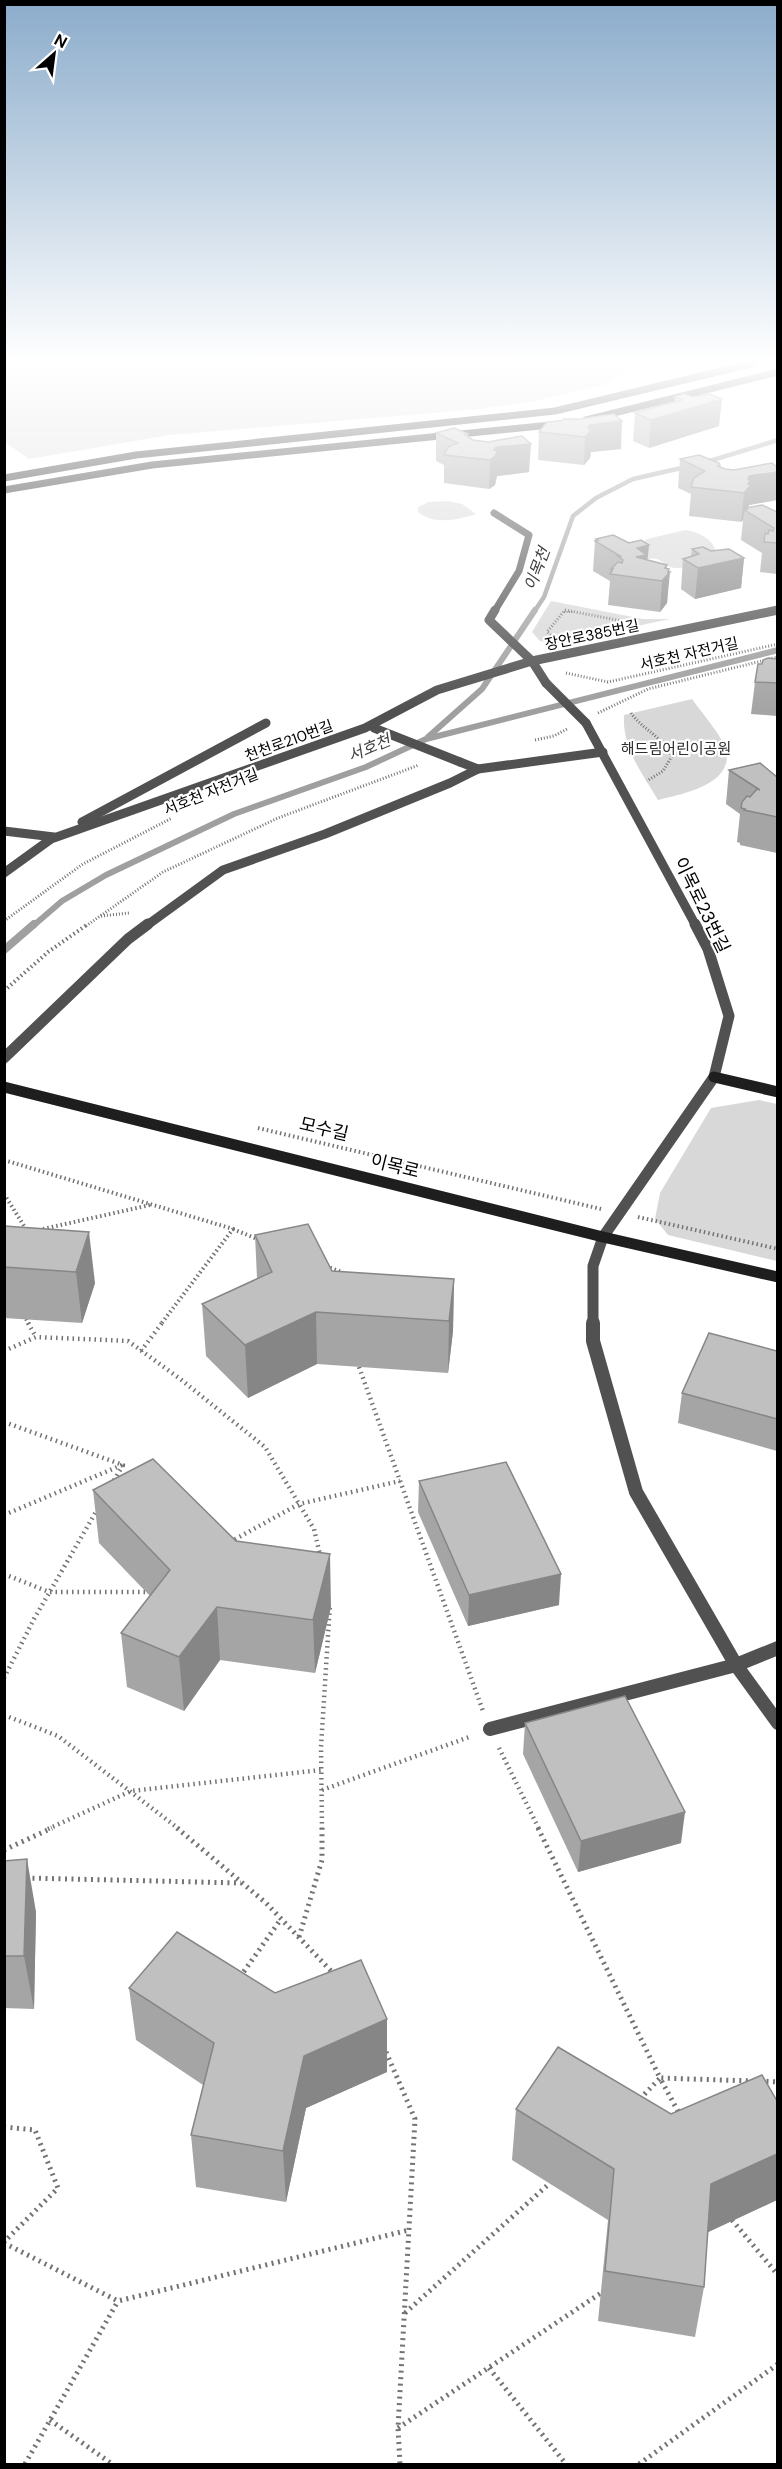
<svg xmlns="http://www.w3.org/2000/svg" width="782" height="2469" viewBox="0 0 782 2469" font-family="'DM Sans','Noto Sans KR',sans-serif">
<rect width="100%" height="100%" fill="#fff"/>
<g fill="#d8d8d8">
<path d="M5,363h635l-32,21 -78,18 -50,7 -310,26 -141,24 -24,-17z"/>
<path d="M448,501l14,3 14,10c-17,6 -43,11 -58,-2v-5l11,-5z"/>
<path d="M685,530c12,1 30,10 31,23 -13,6 -32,19 -46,14 -8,-4 -11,-10 -21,-8l-7,-5 1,-12 4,-3z"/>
<path d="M551,601l92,18h27l-117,25 -13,-3 -8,-9z"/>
<path d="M692,699c9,13 34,41 35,55 2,32 -46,40 -69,46 -16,-27 -36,-52 -34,-85z"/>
<path d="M759,1100l18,4v157l-109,-26 -13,-16 5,-26 51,-85z"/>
</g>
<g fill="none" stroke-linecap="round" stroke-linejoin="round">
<g stroke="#9f9f9f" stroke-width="4.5">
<path d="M703,463l75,-23"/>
<path d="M534,612l10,-15 29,-81 23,-18 37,-19 57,-13"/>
</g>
<g stroke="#9f9f9f" stroke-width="6">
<path d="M428,737l54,-48 53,-79"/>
<path d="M33,926l29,-25 44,-26 128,-61 132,-47 60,-28 352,-89"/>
</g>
<path stroke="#9f9f9f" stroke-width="8" d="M4,950l30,-26"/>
<path stroke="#737373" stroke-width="2" stroke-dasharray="1 1.5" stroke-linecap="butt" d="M564,612h9"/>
<g stroke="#737373" stroke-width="3" stroke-dasharray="1 2" stroke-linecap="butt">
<path d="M565,610l62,12"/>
<path d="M553,637l-6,-5 18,-22"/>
<path d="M566,673l42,9 170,-38"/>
<path d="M598,713l50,-24 130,-32"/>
<path d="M631,713c12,17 32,24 41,43l-9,15 -16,10"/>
<path d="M535,740l19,-4 13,-7"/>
<path d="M101,916l28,-3"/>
<path d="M4,921l79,-57 89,-46"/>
<path d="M86,926l77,-54 115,-54 141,-53"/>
</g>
<g stroke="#737373" stroke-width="4" stroke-dasharray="1.5 3" stroke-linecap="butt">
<path d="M4,991l44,-39 40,-28"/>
<path d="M258,1128l343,81"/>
<path d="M4,1160l229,69 -72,95"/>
<path d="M4,1194l22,35"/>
<path d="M638,1217l140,32"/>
<path d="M43,1229l107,-24"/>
<path d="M233,1229l24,10"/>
<path d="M326,1266l18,7"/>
<path d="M26,1319l3,5"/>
</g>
<g stroke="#737373" stroke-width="4.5" stroke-dasharray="1.5 4" stroke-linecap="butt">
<path d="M28,1323l8,14"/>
<path d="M4,1351l32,-14 92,4 51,37 86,69 49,82 6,26"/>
<path d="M141,1351l21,-28"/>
<path d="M359,1367l124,344"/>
<path d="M4,1422l119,43 -10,17"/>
<path d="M4,1515l118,-50"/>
<path d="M230,1542l69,-38 101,-23"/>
<path d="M4,1574l45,18h97"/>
<path d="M4,1678l30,-59 63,-109"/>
<path d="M4,1715l54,21 121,93"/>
<path d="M499,1748l40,81"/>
<path d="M322,1790l150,-54"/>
<path d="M48,1829l83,-38 190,-21"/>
<path d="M322,1829l-1,-82 9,-143"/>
</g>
<g stroke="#737373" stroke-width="5" stroke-dasharray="2 4.5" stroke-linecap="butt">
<path d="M177,1828l89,75 68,71"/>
<path d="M538,1828l122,250 93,3"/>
<path d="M4,1850l48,-22"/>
<path d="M26,1878l215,5"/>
<path d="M299,1937l23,-77v-32"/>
<path d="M240,1977l41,-58"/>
<path d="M386,2052l29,67 -17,309 2,36"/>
<path d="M760,2081l18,1"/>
<path d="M640,2099l20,-21 20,37"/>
<path d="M4,2127l31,3 23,58 -54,54"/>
<path d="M732,2220l46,55"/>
<path d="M4,2243l114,58 291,-71"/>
<path d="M405,2313l145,-130"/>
<path d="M489,2368l77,96"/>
<path d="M50,2420l62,44"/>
<path d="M398,2428l203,-135"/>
<path d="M25,2464l93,-163"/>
<path d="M639,2464l139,-100"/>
</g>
<g stroke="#515151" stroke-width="9">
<path d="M460,762l18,7 125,-17"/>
<path d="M146,926l77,-56 102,-36 125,-51 28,-14"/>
</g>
<path stroke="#515151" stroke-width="11" d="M4,1058l124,-119 20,-15"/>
<path stroke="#515151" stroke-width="14" d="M490,1729l246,-64"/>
<g stroke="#515151" stroke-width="7">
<path d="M494,513l35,22 -10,36 -25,41"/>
<path d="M770,612l8,-2"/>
</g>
<g stroke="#515151" stroke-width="9">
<path d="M495,610l-6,10 43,41 14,22"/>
<path d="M586,723l110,203"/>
<path d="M82,822l184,-99"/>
<path d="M4,831l50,6"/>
<path d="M4,873l47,-34 314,-111 72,-38 95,-29 246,-51"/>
</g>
<path stroke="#515151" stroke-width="11" d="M593,1324v-58l10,-29 111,-160 15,-61 -21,-67 -13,-25"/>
<g stroke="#515151" stroke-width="14">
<path d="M593,1323v18l43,151 100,173 42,58"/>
<path d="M736,1665l42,-17"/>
</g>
<g stroke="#1e1e1e" stroke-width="7">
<path d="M586,420l192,-48"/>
<path d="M4,478l132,-23 419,-44 200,-48"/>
<path d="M4,490l148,-25 408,-41"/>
</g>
<g stroke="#1e1e1e" stroke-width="11">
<path d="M714,1077l64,15"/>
<path d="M4,1087l599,150 175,40"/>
</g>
<path stroke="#515151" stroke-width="9" d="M374,728l86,34"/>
<path stroke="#515151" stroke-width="9" d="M546,683l40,40"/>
</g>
<g fill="#a5a5a5">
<path d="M684,394l35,32 -70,22 -16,-7 2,-28 40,-11v-5z"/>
<path d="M547,422l74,27 -30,3 -1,6 -6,7 -46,-5 1,-28z"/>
<path d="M436,433l32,1v2l5,4 56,32 -32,4 -2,9 -6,4 -45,-6v-18l-8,-4z"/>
<path d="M680,459l40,8 5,2 9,1 43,-3v33l-28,5v3l28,4v62l-17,-2 2,-19 -21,-13 2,-20 -2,2 -52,-6 2,-22 -13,-6z"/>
<path d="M596,539l53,6 -2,15 20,5 -1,3 3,4 -2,31 -7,9 -52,-7 2,-24 -17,-10 2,-30 1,-1z"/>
<path d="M692,549l19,2 33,7 -3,30 -46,11 -14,-10 2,-30 8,-3z"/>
<path d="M777,659v57l-26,-2 4,-32 7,-18z"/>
<path d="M729,770l48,7v76l-37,-8v-2l-3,-1 3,-28 -14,-10z"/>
<path d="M4,1226l91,57 -13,40 -78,-5z"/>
<path d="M255,1235l77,36 122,8 -1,52 -5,42 -131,-9 -69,34 -42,-42 -4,-52 55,-26z"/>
<path d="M777,1351v100l-99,-28 4,-30z"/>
<path d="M419,1481l140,124 -91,21 -50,-114z"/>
<path d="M93,1490l143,51 95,66 -16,66 -95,-13 -36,51 -57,-24 -6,-54 29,-37 -51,-53z"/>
<path d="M525,1723l156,120 -103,29 -55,-118z"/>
<path d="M4,1861l32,51 -2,97 -30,-1z"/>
<path d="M129,1988l258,84 -81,36 -20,94 -90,-15 -5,-52 12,-50 -67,-45z"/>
<path d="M777,2101v99l-69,32 -4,55 -9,50 -97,-16 10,-101 -96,-60 4,-51 155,5z"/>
</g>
<g fill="#868686">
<path d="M722,399l-3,27 -70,22 2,-28z"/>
<path d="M622,421l-1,28 -30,3 -1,6 -6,7 1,-28 5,-12z"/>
<path d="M531,444l-2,28 -32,4 -2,9 -6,4 1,-29 6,-13z"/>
<path d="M777,472v28l-28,5 -1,7 -1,-3 -2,-1 -2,12 -2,2 3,-29 5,-17z"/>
<path d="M649,545l-3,30 -11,3 2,-30z"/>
<path d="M744,558l-3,30 -46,11 3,-31z"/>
<path d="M667,565l-1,12 3,-8v4l1,-1 -3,31 -7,9 2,-31 3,-13z"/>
<path d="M89,1232l6,51 -13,40 -6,-51z"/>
<path d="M454,1279l-1,52 -5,42 1,-52z"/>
<path d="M316,1312l1,52 -69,34 -3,-53z"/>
<path d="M330,1554l1,53 -16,66 -2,-53z"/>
<path d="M561,1574l-2,31 -91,21 1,-31z"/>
<path d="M217,1607l3,53 -36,51 -5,-54z"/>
<path d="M685,1812l-4,31 -103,29 3,-31z"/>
<path d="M27,1859l9,53 -2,97 -10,-53z"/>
<path d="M387,2019v53l-81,36 -20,94 -3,-51 21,-95z"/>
<path d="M777,2154v46l-75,35 9,-51z"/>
</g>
<g fill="#c0c0c0" stroke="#868686" stroke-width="1.5">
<path d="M684,394l8,3 18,-3 12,5 -71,21 -16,-7 48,-13 -8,-3z"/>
<path d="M614,414l8,7 -32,4 -2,2h3l-2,3h3l-7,7 -46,-5 8,-10 14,-1 3,-2h16z"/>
<path d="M454,428l14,6 -3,1 8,5 15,2 34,-6 9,8 -35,3 -2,3h4l-3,6 -5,4 -46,-5 4,-8 10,-4 -22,-10z"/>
<path d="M699,455l20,8 1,2 -2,1 7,3 9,1 38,-7 5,4v5l-28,4 -1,3h3l-3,5 3,1 -7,8 -53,-6 3,-9 11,-7 -25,-12z"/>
<path d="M762,505l15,7v31l-13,-1 1,-9 3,1 1,-4 4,1 1,-3 -30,-18 3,-1 -2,-1z"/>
<path d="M613,535l16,8 12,-3 8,5 -12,3 9,7 -10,2 31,8 -2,3 4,1 -1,3h2l-8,9 -52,-7 3,-5h-2l7,-7 4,1 1,-3 -5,-4h2l-25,-15 3,-1 -2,-1z"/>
<path d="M703,547l8,4 18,-2 15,9 -46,10 -15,-9 16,-5 -7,-5z"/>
<path d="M768,658l9,1v24l-22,-1 3,-18h4l1,-4z"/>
<path d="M760,763l17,14v40l-33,-7 1,-1 -4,-1 1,-6 5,-6 3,1 7,-8 3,1 -31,-20z"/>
<path d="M308,1224l24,47 122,8 -5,42 -133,-9 -71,33 -43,-41 70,-32 -17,-37z"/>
<path d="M4,1226l85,6 -13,40 -72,-5z"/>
<path d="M709,1333l68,18v68l-95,-26z"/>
<path d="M153,1459l83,82 94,13 -17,66 -96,-13 -38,50 -58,-24 49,-63 -77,-80z"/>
<path d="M506,1462l55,112 -92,21 -50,-114z"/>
<path d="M625,1696l60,116 -104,29 -56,-118z"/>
<path d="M27,1859l-3,97h-20v-95z"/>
<path d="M177,1932l98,61 86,-33 26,59 -83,37 -21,95 -92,-16 23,-92 -85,-55z"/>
<path d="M558,2047l113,67 91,-39 15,26v53l-66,30 -7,103 -99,-16 9,-102 -98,-60z"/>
</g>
<linearGradient id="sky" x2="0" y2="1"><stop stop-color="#8baccb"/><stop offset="0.51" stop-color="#fff"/><stop offset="1" stop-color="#fff" stop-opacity="0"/></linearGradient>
<rect width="782" height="709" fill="url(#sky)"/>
<g text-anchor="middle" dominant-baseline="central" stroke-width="4.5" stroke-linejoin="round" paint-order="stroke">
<g font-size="15" fill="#000" stroke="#fff">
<text transform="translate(592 635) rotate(-12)">장안로385번길</text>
<text transform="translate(689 654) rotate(-13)">서호천 자전거길</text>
<text transform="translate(289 741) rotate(-20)">천천로210번길</text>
<text transform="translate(211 792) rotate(-22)">서호천 자전거길</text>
</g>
<g font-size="15" fill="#2f2f2f" stroke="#fff">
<text x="676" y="749">해드림어린이공원</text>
</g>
<g font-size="16" font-style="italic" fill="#404040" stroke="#fff">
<text transform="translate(537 569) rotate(-69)">이목천</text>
<text transform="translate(369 748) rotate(-23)">서호천</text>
</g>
<g font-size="18" fill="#000" stroke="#fff">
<text transform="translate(702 905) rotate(64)">이목로23번길</text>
<text transform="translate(324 1129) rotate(13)">모수길</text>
<text transform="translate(395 1166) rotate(14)">이목로</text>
</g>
</g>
<rect width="782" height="2469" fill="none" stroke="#000000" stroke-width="12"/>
<g transform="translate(54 54) rotate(28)" stroke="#ffffff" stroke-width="4.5" paint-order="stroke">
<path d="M0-4.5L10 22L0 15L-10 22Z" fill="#000000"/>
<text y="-9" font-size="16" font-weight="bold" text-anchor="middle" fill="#000000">N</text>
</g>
</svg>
